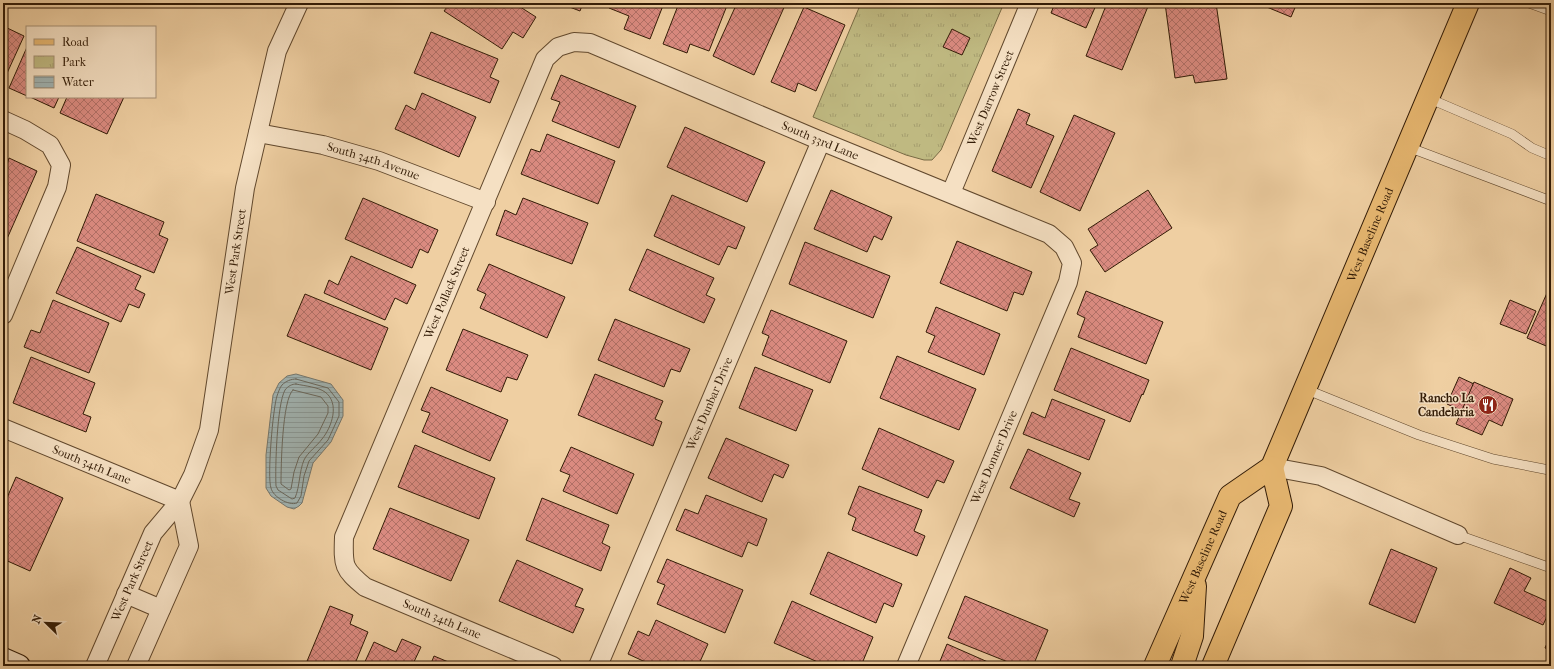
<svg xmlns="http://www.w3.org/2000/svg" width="1554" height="669" viewBox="0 0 1554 669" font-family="'IM FELL French Canon',serif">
<defs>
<pattern id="park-tufts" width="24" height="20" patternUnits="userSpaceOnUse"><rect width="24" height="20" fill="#bfb981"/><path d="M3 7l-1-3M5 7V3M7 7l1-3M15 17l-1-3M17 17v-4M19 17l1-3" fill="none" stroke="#a59e6e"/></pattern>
<pattern id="water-rules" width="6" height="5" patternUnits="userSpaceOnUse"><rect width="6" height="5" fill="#a0b3b2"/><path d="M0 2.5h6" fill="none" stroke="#8a9998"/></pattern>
<pattern id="building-cross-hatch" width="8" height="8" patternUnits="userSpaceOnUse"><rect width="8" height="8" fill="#db8b81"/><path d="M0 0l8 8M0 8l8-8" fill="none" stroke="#b27168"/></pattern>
</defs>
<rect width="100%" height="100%" fill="#efcfa2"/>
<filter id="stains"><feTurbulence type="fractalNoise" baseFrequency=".005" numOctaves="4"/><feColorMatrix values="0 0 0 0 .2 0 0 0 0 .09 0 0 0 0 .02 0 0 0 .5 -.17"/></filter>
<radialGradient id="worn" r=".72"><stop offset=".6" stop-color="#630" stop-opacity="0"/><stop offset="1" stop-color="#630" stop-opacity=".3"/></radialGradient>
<path fill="url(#park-tufts)" stroke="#786a44" d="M861,3h143l-63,147 -9,10h-8l-18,-5 -93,-38z"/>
<path fill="url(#water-rules)" stroke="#74766d" d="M296,374l35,10 12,16v16l-12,26 -18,21 -11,40 -3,3 -5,3 -7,-2 -16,-11 -5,-8v-33l7,-60 6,-12 8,-7z"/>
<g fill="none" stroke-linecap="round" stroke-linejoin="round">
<g stroke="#69675c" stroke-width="1">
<path d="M296,379l32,9 11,14v14l-11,24 -19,21 -5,15 -3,20 -4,7c-8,3 -24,-6 -26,-15 -4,-11 2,-80 6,-92 1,-3 3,-9 5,-11 4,-4 9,-6 14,-6z"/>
<path d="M296,384c9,2 22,3 29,8 15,11 7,35 -3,47 -5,7 -14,13 -18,21 -5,12 -4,26 -9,38l-3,1 -14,-9 -2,-4c-1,-18 1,-82 9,-96 3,-4 7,-6 11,-6z"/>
<path d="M293,390l28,7 7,9v7l-10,21 -19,23 -5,15 -3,17 -2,1 -8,-6c0,-16 1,-85 12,-94z"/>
</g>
</g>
<g fill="url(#building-cross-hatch)" stroke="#321b06">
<path d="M450,3h64l22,14 -13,21 -10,-6 -11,17 -58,-38z"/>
<path d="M559,3h24l-3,8z"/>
<path d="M612,3h52l-14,36 -26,-10 5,-13 -20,-8z"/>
<path d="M679,3h49l-19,48 -19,-7 -3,9 -24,-9z"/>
<path d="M737,3h49l-32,72 -41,-19z"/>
<path d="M1055,3h42l-11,25 -35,-15z"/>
<path d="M1107,3h39l3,1 -27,66 -36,-14z"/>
<path d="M1165,3h51l11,76 -32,4 -2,-8 -18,3z"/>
<path d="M1257,3h40l-6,14z"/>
<path d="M804,7l41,18 -29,66 -18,-8 -3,9 -24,-10z"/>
<path d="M3,26l21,10 -21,46z"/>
<path d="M952,29l18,9 -8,17 -19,-8z"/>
<path d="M431,32l67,27 -8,18 9,4 -9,22 -76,-30z"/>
<path d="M27,47v49l-18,-8z"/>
<path d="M561,75l75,31 -17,42 -67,-27 8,-19 -9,-3z"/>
<path d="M422,93l54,24 -17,40 -64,-28 11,-24 9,5z"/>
<path d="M30,97h29l-5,11z"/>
<path d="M67,97h57l-17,37 -47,-21z"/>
<path d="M1018,109l12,5 -4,10 28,12 -23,52 -39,-17z"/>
<path d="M1074,115l41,18 -35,78 -40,-19z"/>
<path d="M685,127l80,35 -18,40 -80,-35z"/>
<path d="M547,134l68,27 -17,43 -77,-30 10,-25 9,3z"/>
<path d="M9,158l28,13 -31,70 -3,-1v-76l4,1z"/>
<path d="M831,190l61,27 -10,23 -8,-4 -7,16 -53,-23z"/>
<path d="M1148,190l24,38 -67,44 -15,-22 8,-5 -10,-16z"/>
<path d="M96,194l68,28 -5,13 9,4 -14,34 -77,-32z"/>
<path d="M672,195l73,32 -9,22 -8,-3 -9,19 -65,-29z"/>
<path d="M363,198l75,32 -10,23 -8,-4 -8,19 -67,-29z"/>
<path d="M523,198l65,25 -16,41 -76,-29 9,-25 11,5z"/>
<path d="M957,241l75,31 -9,23 -9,-3 -7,19 -67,-28z"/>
<path d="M805,242l85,34 -17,42 -84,-34z"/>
<path d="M77,247l64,29 -6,13 10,5 -6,14 -10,-4 -8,18 -65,-29z"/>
<path d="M647,249l67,29 -8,17 9,4 -11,24 -75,-33z"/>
<path d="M351,256l65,29 -9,19 -12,-6 -10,22 -61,-27 5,-13 9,5z"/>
<path d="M489,264l76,33 -18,41 -67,-30 6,-14 -9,-4z"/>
<path d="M1551,284v64l-24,-10z"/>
<path d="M1086,291l77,31 -17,42 -68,-27 7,-19 -8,-4z"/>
<path d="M305,294l83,34 -17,42 -84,-34z"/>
<path d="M53,300l56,23 -20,50 -65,-26 7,-17 9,3z"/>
<path d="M1510,300l26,11 -10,23 -26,-10z"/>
<path d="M936,307l64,27 -16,41 -56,-23 7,-16 -9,-4z"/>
<path d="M771,310l76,31 -17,42 -68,-28 7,-19 -7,-3z"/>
<path d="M615,319l75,30 -10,23 -9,-3 -7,18 -66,-27z"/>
<path d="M463,329l65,26 -11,25 -10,-3 -6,15 -55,-22z"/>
<path d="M1071,348l78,32 -6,15 -1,-1 -12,28 -76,-32z"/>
<path d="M897,356l79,33 -17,41 -79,-32z"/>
<path d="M31,357l64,26 -12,31 8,3 -5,15 -73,-29z"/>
<path d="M755,367l58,23 -17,41 -57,-23z"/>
<path d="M595,374l68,27 -8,18 7,3 -9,24 -75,-31z"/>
<path d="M1459,377l15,7 -12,27 -15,-7z"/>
<path d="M1474,382l39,17 -11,27 -13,-6 -7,15 -26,-11z"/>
<path d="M431,387l77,33 -18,41 -68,-29 8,-19 -9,-3z"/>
<path d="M1052,399l53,21 -16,40 -66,-26 9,-22 13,6z"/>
<path d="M879,428l75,33 -10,22 -7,-3 -9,18 -66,-29z"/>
<path d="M726,438l63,27 -6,13 -9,-4 -12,28 -54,-24z"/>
<path d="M415,445l80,33 -16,41 -81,-32z"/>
<path d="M571,447l63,27 -17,40 -54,-23 7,-16 -10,-4z"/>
<path d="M1028,449l53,24 -12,26 11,4 -6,14 -64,-29z"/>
<path d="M16,477l47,21 -33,73 -27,-12 3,-10 -3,-1v-41z"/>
<path d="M859,486l63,24 -8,21 11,5 -8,20 -65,-26 4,-12 -8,-4z"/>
<path d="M706,495l61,24 -10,27 -9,-4 -6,15 -66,-27 9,-21 13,5z"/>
<path d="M542,498l67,27 -7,18 8,4 -9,24 -75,-31z"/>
<path d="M390,508l79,32 -18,41 -78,-32z"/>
<path d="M1391,549l46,19 -22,55 -46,-19z"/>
<path d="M828,552l74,32 -9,23 -9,-4 -8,20 -66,-29z"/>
<path d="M667,559l76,31 -18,43 -68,-29 8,-19 -8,-3z"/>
<path d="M517,560l66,29 -8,17 9,3 -11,24 -74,-32z"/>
<path d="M1510,568l21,10 -7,13 27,12v5l-8,17 -49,-22z"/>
<path d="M965,596l83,34 -15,36h-15l-70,-28z"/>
<path d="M792,601l81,36 -12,29h-34l-53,-23z"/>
<path d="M330,606l23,9 -3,9 18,8 -14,34h-49z"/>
<path d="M656,620l52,24 -10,22h-44l-26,-12 10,-23 11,5z"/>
<path d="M1551,634v16l-6,-2z"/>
<path d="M402,639l19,8 -9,19h-49l11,-24 22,10z"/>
<path d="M947,644l50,22h-59z"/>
<path d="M434,656l24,10h-28z"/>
</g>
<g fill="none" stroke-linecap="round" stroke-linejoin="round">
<g stroke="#61482d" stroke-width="10">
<g id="service">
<path d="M1529,3l22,8"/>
<path d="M1428,98l84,36 20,14 19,8"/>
<path d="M1408,147l143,54"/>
<path d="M1305,389l114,46 74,24 56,11"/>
<path d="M1458,535l93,33"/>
</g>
</g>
<g stroke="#61482d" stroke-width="20">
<g id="minor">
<path d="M3,120l22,10 25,15 11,20 -4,22 -54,128"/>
<path id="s1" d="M258,133l65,12 56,16 107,41"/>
<path id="s2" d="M951,193l79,-190"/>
<path id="s3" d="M3,428l177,73"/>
<path d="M1272,467l49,9 137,59"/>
<path d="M126,594l35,15"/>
<path id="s4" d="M95,666l58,-133 27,-32 13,-26 16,-45 36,-242 32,-137 22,-48"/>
<path d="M136,666l53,-120 -9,-45"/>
<path id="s5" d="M553,666l-188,-79c-22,-18 -22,-21 -21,-50l201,-478 13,-12 16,-5 16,1 231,98 228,93 15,13 8,16 -4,19 -162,384"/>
<path id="s6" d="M598,666l223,-525"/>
</g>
</g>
<g stroke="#321b06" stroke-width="24">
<path id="secondary" d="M3,659l16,7"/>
</g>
<g stroke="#321b06" stroke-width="24">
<g id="primary">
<path id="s7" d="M1155,666l75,-170 42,-29 196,-464"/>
<path d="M1182,666l10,-30 3,-50"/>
<path d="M1213,666l68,-160 -9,-39"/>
</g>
</g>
<use href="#service" stroke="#f5e0c3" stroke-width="9"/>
<use href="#minor" stroke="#f5e0c3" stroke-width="18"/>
<use href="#secondary" stroke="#f5e0c3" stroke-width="22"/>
<use href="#primary" stroke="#e8b871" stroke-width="22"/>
</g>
<defs>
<g id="restaurant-disc" transform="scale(1)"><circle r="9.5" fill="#8f2418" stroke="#f5e0c3"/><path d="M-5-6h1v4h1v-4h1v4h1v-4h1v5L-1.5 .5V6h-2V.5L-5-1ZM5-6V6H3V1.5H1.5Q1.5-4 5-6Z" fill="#fff"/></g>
</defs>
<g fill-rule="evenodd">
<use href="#restaurant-disc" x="1488" y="405"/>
</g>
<g text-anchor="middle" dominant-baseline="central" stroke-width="3" stroke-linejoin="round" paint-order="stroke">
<g font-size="12" fill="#321b06" stroke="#f5e0c3">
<text stroke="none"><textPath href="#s2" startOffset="103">West Darrow Street</textPath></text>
<text stroke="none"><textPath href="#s5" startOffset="1081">South 33rd Lane</textPath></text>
<text stroke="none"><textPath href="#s1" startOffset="119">South 34th Avenue</textPath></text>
<text stroke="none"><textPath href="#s7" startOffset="489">West Baseline Road</textPath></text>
<text stroke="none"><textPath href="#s4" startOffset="444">West Park Street</textPath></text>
<text stroke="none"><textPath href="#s5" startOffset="527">West Pollack Street</textPath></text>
<text stroke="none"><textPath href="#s6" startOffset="285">West Dunbar Drive</textPath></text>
<text transform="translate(994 457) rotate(-67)">West Donner Drive</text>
<text stroke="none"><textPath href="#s3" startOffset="96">South 34th Lane</textPath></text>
<text stroke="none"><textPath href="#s7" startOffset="119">West Baseline Road</textPath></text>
<text stroke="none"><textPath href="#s4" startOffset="93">West Park Street</textPath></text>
<text transform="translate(442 619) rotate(23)">South 34th Lane</text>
</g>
<g font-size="12" font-weight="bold" fill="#321b06" stroke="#f5e0c3" text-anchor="end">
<text x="1474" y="398">Rancho La<tspan x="1474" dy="14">Candelaria</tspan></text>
</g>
</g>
<rect width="1554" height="669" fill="none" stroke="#efcfa2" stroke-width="16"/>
<rect x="4" y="4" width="1546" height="661" fill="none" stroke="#321b06" stroke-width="2"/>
<rect x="8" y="8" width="1538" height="653" fill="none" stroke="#321b06"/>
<rect x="26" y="26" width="130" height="72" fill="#f5e0c3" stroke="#a79177"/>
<rect x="34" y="39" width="20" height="6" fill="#e8b871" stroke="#a79177"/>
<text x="62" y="46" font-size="12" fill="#321b06">Road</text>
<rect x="34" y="56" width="20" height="12" fill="url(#park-tufts)" stroke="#a79177"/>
<text x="62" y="66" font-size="12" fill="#321b06">Park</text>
<rect x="34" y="76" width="20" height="12" fill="url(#water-rules)" stroke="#a79177"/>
<text x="62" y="86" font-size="12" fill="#321b06">Water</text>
<g transform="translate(46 623) rotate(293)" stroke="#f5e0c3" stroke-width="3" paint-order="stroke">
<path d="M0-3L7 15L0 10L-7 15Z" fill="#321b06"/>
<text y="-6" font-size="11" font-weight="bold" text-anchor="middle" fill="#321b06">N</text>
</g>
<rect width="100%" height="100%" filter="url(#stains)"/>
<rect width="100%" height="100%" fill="url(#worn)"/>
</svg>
